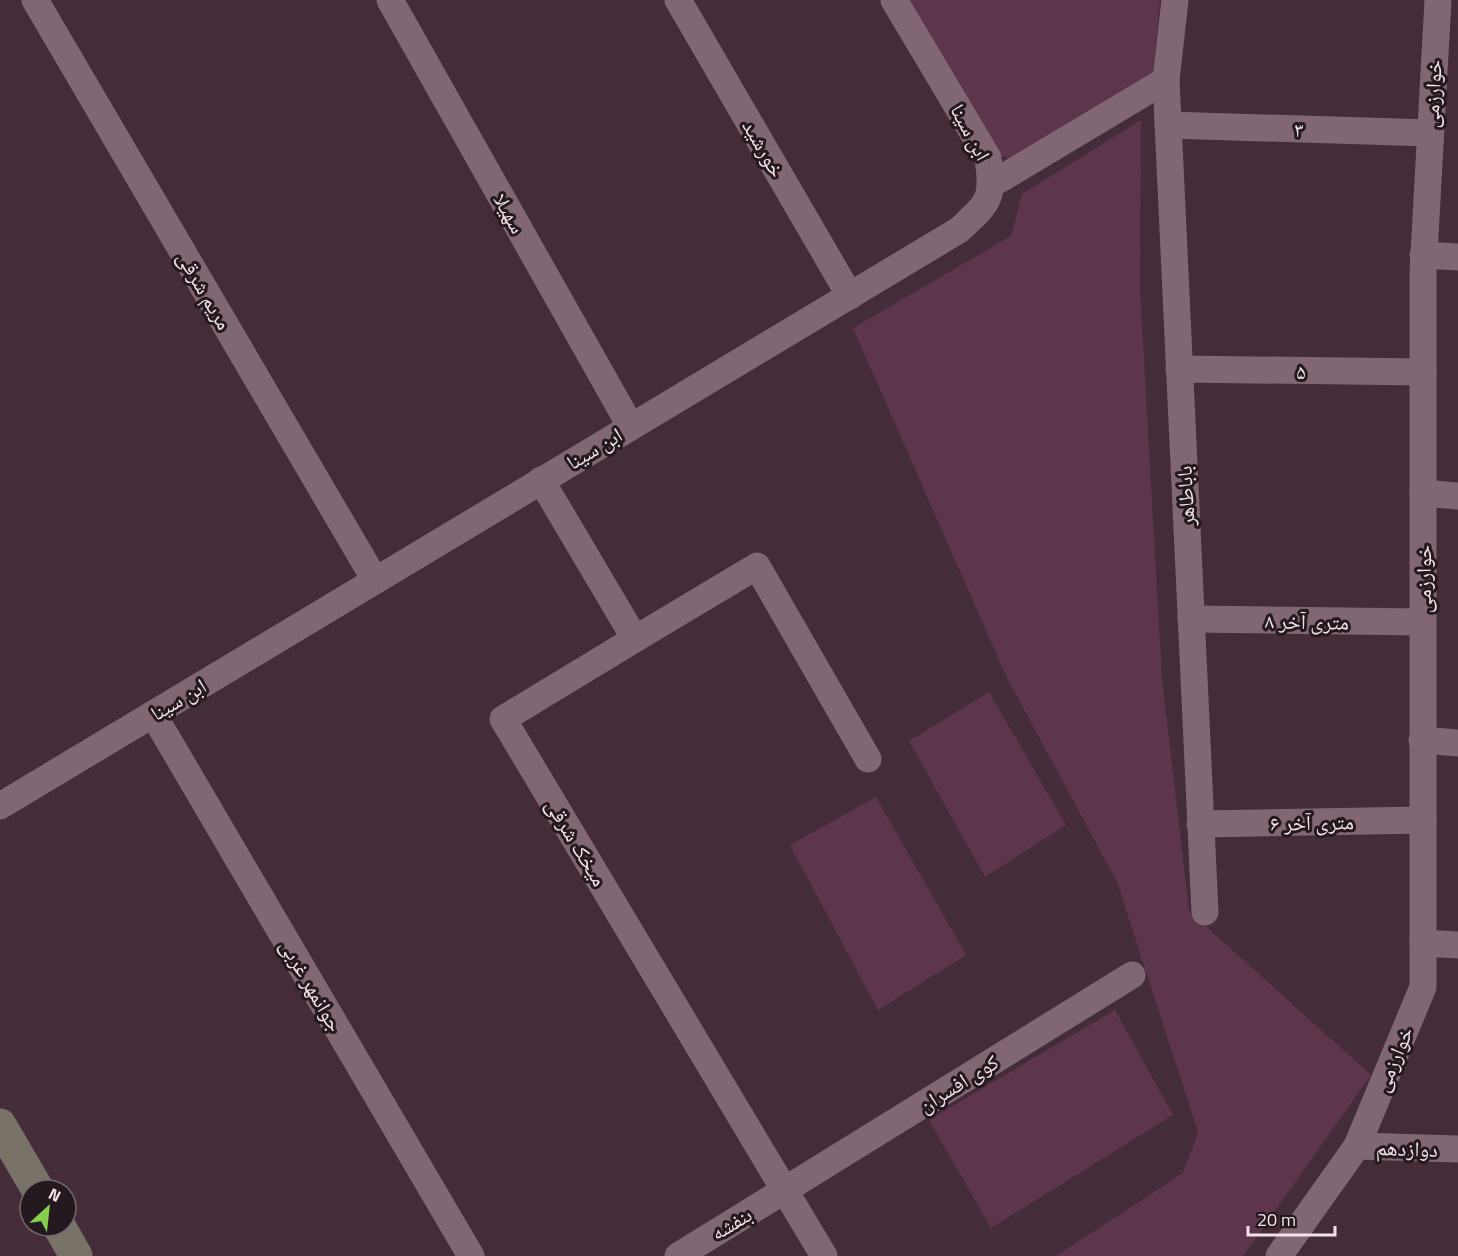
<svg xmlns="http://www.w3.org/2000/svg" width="1458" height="1256" viewBox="0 0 1458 1256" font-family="'Titillium Web','Noto Naskh Arabic',sans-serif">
<rect width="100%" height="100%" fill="#442c39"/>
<g fill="#5d364c">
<path d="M906,0h254l-7,76 -142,83 -13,-4z"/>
<path d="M1141,120l-1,169 22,389 27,233 182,164 -128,181h-187l127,-83 15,-41 -81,-250 -111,-206 -153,-348 158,-92 11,-42z"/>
<path d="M989,692l77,133 -81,52 -76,-136z"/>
<path d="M876,797l90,158 -88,55 -88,-165z"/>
<path d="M1115,1010l58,105 -182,113 -62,-108z"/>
</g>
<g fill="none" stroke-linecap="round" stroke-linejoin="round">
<g stroke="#816674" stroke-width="27">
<path d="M35,0l340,580"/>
<path d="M390,0l241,427"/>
<path d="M678,0l172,296"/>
<path d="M1166,80l39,832"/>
<path d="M1168,125l262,8"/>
<path d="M992,184l174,-104 9,-80"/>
<path d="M1423,255l35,2"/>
<path d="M1179,369l244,3"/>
<path d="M541,480l94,159 -132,80 321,537"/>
<path d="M1423,493l35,3"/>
<path d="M1191,619l231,3"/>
<path d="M635,639l122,-73 111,193"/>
<path d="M153,714l318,542"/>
<path d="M1422,740l36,3"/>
<path d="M0,806l959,-576c30,-28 35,-30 29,-72l-94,-158"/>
<path d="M1200,824l223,-4"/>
<path d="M1423,943l35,2"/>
<path d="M1357,1146l101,3"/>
<path d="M678,1256l454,-281"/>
<path d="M1279,1256l78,-110 66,-159v-715l15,-272"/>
</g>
<g stroke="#797269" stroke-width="33">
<path d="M0,1125l38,65"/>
<path d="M59,1226l17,30"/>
</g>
</g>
<g text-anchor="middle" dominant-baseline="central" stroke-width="6" stroke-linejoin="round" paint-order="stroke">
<g font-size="21" fill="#f1e1e9" stroke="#24191e">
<text transform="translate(1432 94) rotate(-87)">خوارزمی</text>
<text transform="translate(1299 129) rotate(2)">۳</text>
<text transform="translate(971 132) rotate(62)">ابن سینا</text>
<text transform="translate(764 148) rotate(60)">خورشید</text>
<text transform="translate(510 213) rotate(61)">سهیلا</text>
<text transform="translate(205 290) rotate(60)">مریم شرقی</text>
<text transform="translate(1301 371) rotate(1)">۵</text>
<text transform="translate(594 448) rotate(-31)">ابن سینا</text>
<text transform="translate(1185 496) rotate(-93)">باباطاهر</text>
<text transform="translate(1423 579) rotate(-90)">خوارزمی</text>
<text transform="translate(1307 621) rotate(1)">۸ متری آخر</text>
<text transform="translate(178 699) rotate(-31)">ابن سینا</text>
<text transform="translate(1312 822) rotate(-1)">۶ متری آخر</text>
<text transform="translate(577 842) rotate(59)">میخک شرقی</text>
<text transform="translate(312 985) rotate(60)">جوانمهر غربی</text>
<text transform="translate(1393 1059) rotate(-67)">خوارزمی</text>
<text transform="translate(958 1083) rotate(-32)">کوی افسران</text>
<text transform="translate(1407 1148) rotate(2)">دوازدهم</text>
<text transform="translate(731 1223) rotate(-31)">بنفشه</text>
</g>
</g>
<g transform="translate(48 1208) rotate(27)"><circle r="28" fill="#24191e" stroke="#76696f" stroke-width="1.5"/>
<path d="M0-4.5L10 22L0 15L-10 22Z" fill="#84d04e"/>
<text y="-9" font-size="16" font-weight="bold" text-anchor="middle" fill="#f1e1e9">N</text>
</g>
<path d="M1248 1226v9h87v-9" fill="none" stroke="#f1e1e9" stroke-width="3"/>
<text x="1257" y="1226" font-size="18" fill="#f1e1e9" stroke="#24191e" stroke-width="4.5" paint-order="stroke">20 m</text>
</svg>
